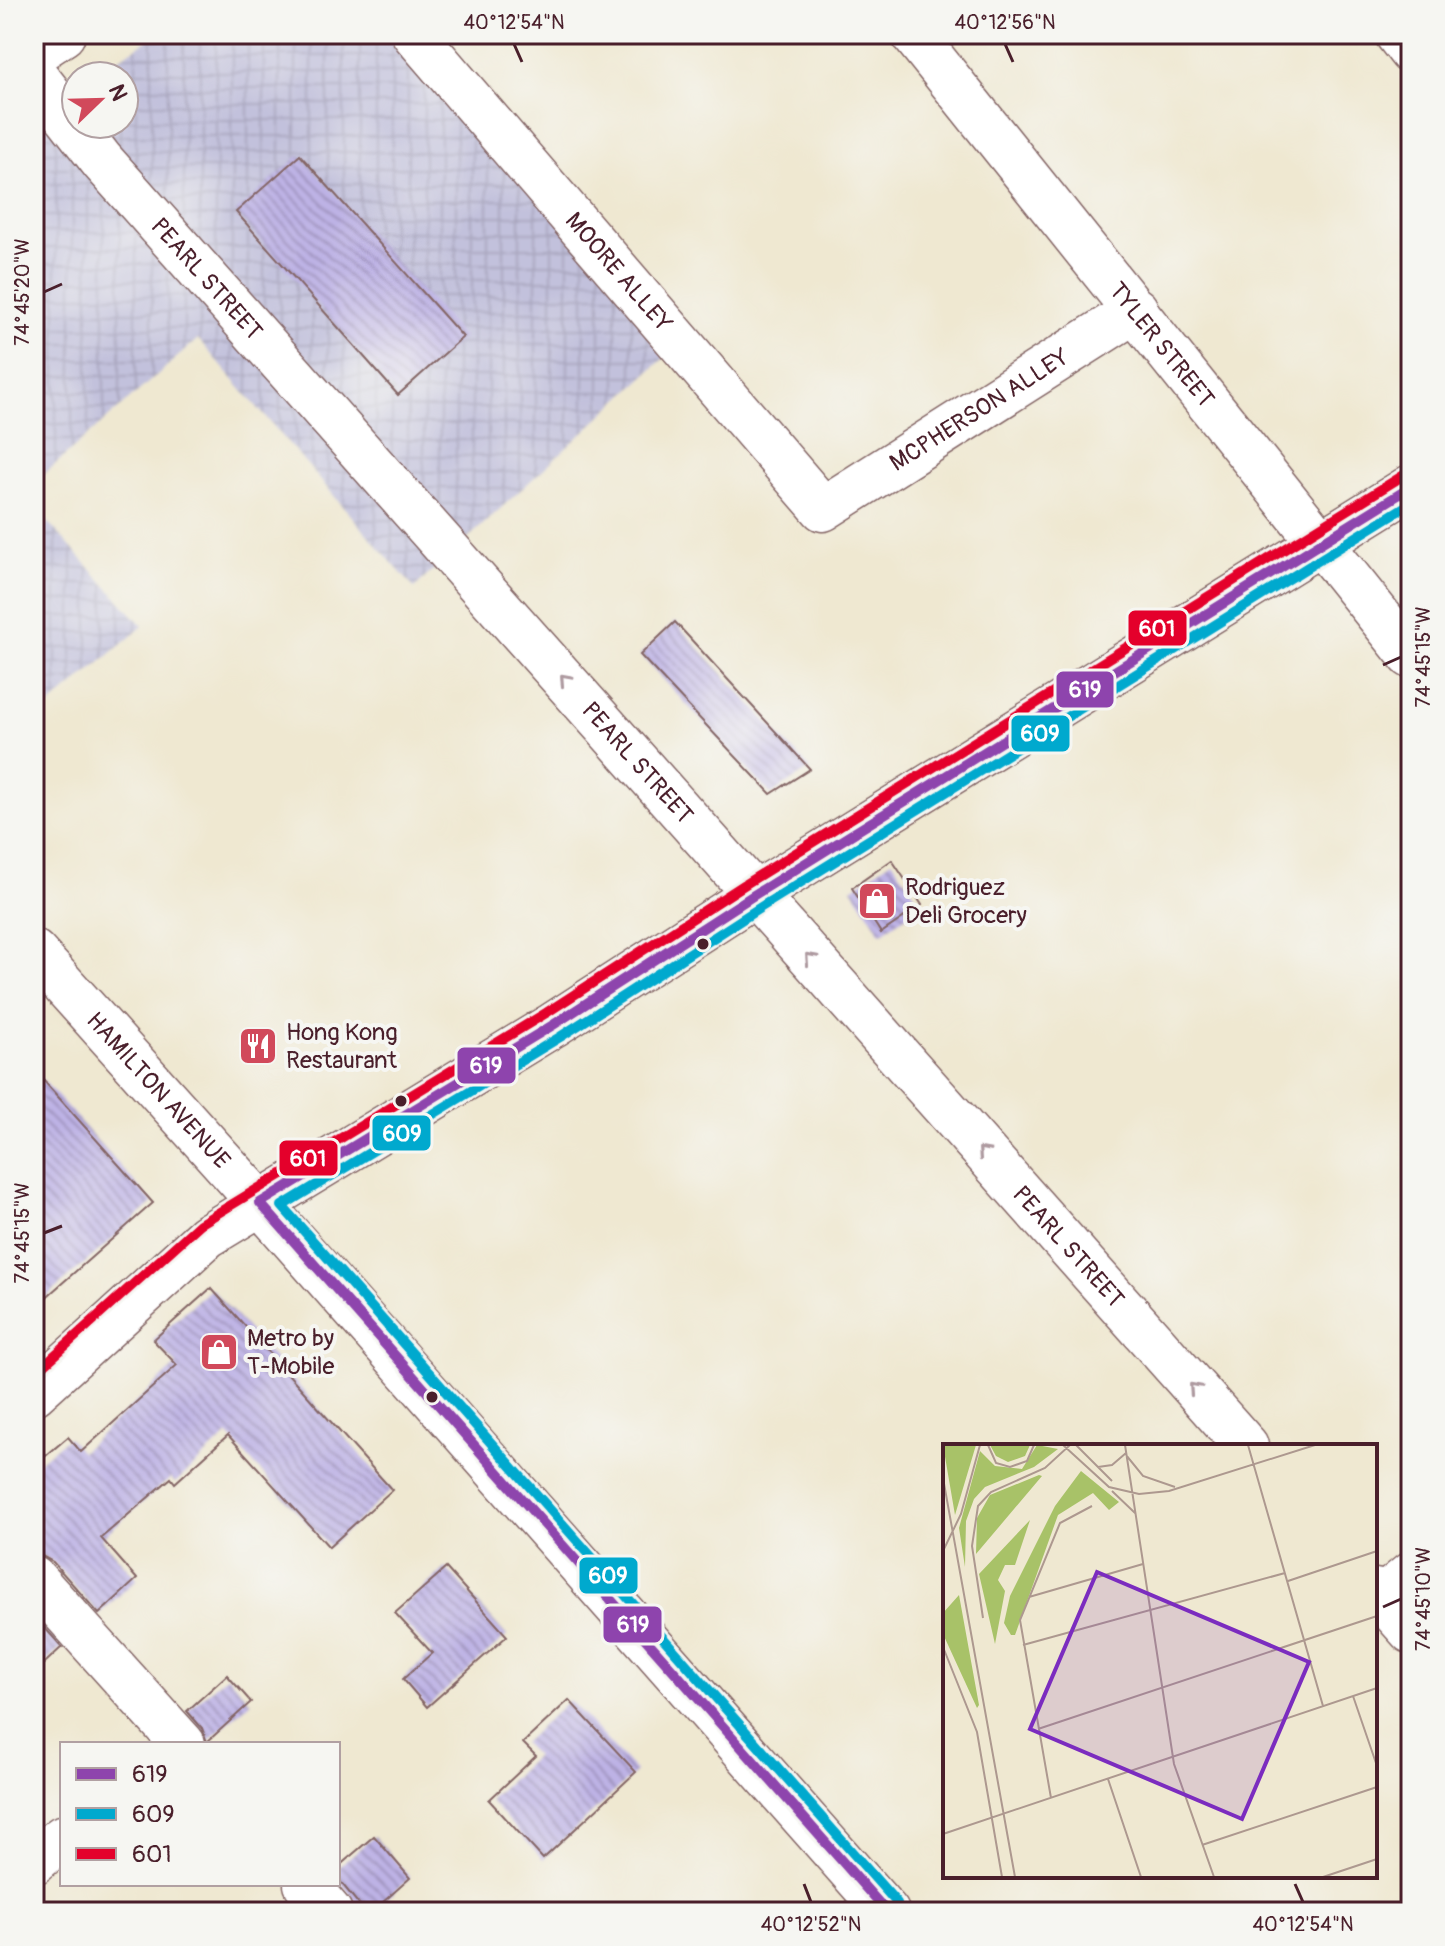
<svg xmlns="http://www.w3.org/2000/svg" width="1445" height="1946" viewBox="0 0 1445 1946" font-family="Pangolin,sans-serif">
<defs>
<pattern id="industrial-grid" width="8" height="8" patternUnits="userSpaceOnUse" patternTransform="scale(2)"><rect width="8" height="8" fill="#c2c1dc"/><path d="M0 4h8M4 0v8" fill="none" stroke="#a8a5bd"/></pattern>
<pattern id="building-back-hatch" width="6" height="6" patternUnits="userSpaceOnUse" patternTransform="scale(2)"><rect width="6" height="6" fill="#bdb2e5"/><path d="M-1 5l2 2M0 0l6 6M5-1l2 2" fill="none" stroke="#9c90ba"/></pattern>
</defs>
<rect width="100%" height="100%" fill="#f6f6f2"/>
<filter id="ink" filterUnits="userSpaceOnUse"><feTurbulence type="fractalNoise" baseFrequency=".0125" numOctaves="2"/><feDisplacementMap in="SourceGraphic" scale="16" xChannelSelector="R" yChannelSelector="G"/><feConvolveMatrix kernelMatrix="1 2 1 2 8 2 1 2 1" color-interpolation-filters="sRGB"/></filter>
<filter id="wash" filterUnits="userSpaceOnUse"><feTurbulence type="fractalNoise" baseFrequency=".006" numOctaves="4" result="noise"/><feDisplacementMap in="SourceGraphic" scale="32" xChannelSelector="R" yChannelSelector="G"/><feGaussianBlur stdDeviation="1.8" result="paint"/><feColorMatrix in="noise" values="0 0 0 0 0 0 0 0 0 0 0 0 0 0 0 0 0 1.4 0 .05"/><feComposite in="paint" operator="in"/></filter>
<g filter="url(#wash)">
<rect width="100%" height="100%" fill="#efe8d1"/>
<g fill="url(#industrial-grid)">
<path d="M157,34h253l264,315 -260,239 -216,-249 -164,144v-369l42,-27v37h48v-48h-32z"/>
<path d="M34,507l109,119 -109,93z"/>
</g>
<g id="blocks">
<g fill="url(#building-back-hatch)">
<path d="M300,155l163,182 -65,58 -162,-183z"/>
<path d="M675,622l135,147 -39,25 -131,-139z"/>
<path d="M892,860l30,45 -41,28 -29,-45z"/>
<path d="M34,1070l119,133 -119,105z"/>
<path d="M211,1288l181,202 -63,57 -101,-112 -53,48 -4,-5 -70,60 36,41 -38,35 -46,-52 -11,-6 -8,-1v-89l34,-29 13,15 96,-87 -24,-25z"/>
<path d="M446,1568l61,68 -80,71 -24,-28 29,-26 -37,-40z"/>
<path d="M34,1616l28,31 -28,26z"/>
<path d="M227,1675l24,27 -44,40 -5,-14 -15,-17z"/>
<path d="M569,1700l67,72 -93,87 -54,-59 47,-44 -13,-13z"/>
<path d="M374,1836l36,42 -38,34h-7l-27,-33v-12z"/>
</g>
</g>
</g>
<g filter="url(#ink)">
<use href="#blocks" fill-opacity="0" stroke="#846565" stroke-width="2"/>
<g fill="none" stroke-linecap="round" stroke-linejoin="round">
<g stroke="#846565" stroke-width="47">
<g id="minor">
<path id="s1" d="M414,34l409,475 313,-199"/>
<path id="s2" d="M913,34l498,622"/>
<path d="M1397,34l14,18"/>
<path d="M34,53l29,-19"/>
<path id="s3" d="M34,74l68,87 1144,1285"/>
<path d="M34,1393l173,-157 346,-211 201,-130 657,-408"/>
<path d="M34,1579l149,165"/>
<path d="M1375,1591l36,40"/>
<path d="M1382,1598l29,-24"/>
<path d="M34,1862l28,-24"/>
<path d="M306,1884l24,28"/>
</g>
</g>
<g stroke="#846565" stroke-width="47">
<g id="major">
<path id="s4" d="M34,952l226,251 627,709"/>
</g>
</g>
<use href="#minor" stroke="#fff" stroke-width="44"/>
<use href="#major" stroke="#fff" stroke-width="44"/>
<g stroke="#f6f6f2" stroke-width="16">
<path id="bus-1" d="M887,1912l-627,-709 293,-178 201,-130 657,-408"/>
</g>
<g stroke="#f6f6f2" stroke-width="16">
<path id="bus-2" d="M897,1903l-615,-697 278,-169 201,-130 650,-404"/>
</g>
<g stroke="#f6f6f2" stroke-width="16">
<path id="bus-3" d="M34,1374l166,-150 346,-211 201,-130 657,-408"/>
</g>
<use href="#bus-1" stroke="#8e44ad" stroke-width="10"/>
<use href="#bus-2" stroke="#00a9ce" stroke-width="10"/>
<use href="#bus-3" stroke="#e4002b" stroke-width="10"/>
</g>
<defs><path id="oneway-chevron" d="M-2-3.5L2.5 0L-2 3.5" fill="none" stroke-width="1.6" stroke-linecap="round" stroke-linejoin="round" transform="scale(2)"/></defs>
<g stroke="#ae9aa0">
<use href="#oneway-chevron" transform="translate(565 679) rotate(-132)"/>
<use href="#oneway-chevron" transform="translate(810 958) rotate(-132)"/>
<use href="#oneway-chevron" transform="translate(983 1152) rotate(-132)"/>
<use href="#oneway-chevron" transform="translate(1194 1388) rotate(-132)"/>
</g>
</g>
<path fill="none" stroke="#4a1f2b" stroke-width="3" d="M514,44l8,18M1005,44l8,18M44,292l18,-8M1383,665l18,-8M44,1233l18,-7M1383,1607l18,-8M804,1884l7,18M1295,1884l8,18"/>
<defs>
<g id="shop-square" transform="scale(2)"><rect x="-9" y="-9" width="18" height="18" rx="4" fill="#d1495b" stroke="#f6f6f2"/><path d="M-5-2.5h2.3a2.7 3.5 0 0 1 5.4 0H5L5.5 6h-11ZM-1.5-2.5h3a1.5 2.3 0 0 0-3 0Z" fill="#fff"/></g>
<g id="restaurant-square" transform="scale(2)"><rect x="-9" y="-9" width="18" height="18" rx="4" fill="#d1495b" stroke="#f6f6f2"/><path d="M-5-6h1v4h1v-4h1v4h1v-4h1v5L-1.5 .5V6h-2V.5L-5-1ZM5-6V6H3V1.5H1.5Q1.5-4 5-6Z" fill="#fff"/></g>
</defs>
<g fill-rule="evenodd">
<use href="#shop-square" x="877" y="901"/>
<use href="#restaurant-square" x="258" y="1046"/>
<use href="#shop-square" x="219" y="1352"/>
</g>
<g fill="#4a1f2b" stroke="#f6f6f2" stroke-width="3">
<circle cx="703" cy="944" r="7"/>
<circle cx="401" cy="1101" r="7"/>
<circle cx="432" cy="1397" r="7"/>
</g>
<g text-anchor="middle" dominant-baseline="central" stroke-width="8" stroke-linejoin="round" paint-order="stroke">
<g font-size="24" fill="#4a1f2b" stroke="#f6f6f2">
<text stroke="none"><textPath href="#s1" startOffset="314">MOORE ALLEY</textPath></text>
<text stroke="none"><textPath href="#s3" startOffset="268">PEARL STREET</textPath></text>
<text stroke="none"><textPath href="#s2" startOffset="398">TYLER STREET</textPath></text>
<text stroke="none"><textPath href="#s1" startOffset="812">MCPHERSON ALLEY</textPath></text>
<text stroke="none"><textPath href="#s3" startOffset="916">PEARL STREET</textPath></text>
<text stroke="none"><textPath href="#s4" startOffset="186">HAMILTON AVENUE</textPath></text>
<text stroke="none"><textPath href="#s3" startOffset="1564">PEARL STREET</textPath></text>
</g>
<g font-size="24" fill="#4a1f2b" stroke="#f6f6f2" text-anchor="start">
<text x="905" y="887">Rodriguez<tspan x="905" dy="28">Deli Grocery</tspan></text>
<text x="286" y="1032">Hong Kong<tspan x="286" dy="28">Restaurant</tspan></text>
<text x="247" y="1338">Metro by<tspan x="247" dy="28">T-Mobile</tspan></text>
</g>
</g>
<g transform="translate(943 1444)">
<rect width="434" height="434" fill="#efe8d1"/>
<path d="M0,1h33l-21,70zM47,1h40l-5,11 -17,6 -12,-6zM94,1l21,4 -24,18 -49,20 -11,12 -8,22 -1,46 -6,-39 21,-77 15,15 27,3zM138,27l38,31 -10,8 -16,-17 -35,22 -43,120h-4l-7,-12 6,-27 45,-90zM96,31l3,1 -66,78 1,-36 13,-23zM87,76l-15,45h-10l-7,15 7,11 -10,53 -16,-70zM16,151l20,110 -2,3 -34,-74v-21z" fill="#a8c268"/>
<path fill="none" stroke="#ad988f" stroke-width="2" d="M45,1l8,18 14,4 17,-6 7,-16M120,1l46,42 30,7 30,-3 146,-46M133,1l36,36M182,1l49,319 40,113M305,1l75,261M183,11l17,21 32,11M155,23l14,-2 14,-12M0,34l72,399M169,47l23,22M0,107l18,-37 19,-69M345,137l89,-30M86,153l114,-33M40,174l-11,-72 6,-40 13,-14 54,-24 25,-23M80,201l262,-72M0,203l34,85 25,145M410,252l24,70M95,285l339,-113M165,335l33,98M108,354l-31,-178 40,-97 32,-17M0,390l434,-146M259,401l175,-58M380,433l54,-18"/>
<path fill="#7b2cbf" fill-opacity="0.15" stroke="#7b2cbf" stroke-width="4" d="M154,128l212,90 -67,157 -212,-90z"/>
<rect width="434" height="434" fill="none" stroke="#4a1f2b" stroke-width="4"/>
</g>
<g stroke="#f6f6f2" stroke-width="3">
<rect x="1127" y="609" width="61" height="38" rx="8" fill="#e4002b"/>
<rect x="1055" y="670" width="60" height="39" rx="8" fill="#8e44ad"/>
<rect x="1010" y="714" width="61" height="39" rx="8" fill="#00a9ce"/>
<rect x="456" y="1046" width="61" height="39" rx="8" fill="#8e44ad"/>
<rect x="371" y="1114" width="61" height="38" rx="8" fill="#00a9ce"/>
<rect x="278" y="1139" width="61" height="38" rx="8" fill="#e4002b"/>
<rect x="578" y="1556" width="61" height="39" rx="8" fill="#00a9ce"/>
<rect x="602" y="1605" width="61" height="39" rx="8" fill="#8e44ad"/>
</g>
<g font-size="22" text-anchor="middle" font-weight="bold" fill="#fff">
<text x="1157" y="636">601</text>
<text x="1085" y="697">619</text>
<text x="1040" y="741">609</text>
<text x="486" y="1073">619</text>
<text x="402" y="1141">609</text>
<text x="308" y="1166">601</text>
<text x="608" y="1583">609</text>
<text x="633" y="1632">619</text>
</g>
<rect width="1445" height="1946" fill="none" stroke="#f6f6f2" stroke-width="88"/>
<rect x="60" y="1742" width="280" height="144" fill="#f6f6f2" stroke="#b1a0a2" stroke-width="2"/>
<rect x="76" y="1768" width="40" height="12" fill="#8e44ad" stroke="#b1a0a2" stroke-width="2"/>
<text x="132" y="1782" font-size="24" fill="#4a1f2b">619</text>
<rect x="76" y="1808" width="40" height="12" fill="#00a9ce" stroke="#b1a0a2" stroke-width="2"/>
<text x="132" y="1822" font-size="24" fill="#4a1f2b">609</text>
<rect x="76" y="1848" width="40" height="12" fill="#e4002b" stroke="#b1a0a2" stroke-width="2"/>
<text x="132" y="1862" font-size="24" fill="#4a1f2b">601</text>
<g transform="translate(100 100) rotate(67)"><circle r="38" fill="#f6f6f2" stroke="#b1a0a2" stroke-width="2"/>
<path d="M0-6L14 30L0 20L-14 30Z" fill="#d1495b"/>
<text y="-12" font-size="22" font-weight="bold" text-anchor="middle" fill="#4a1f2b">N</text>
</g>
<rect x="44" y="44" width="1357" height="1858" fill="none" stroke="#4a1f2b" stroke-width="3"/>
<g font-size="20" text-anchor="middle" fill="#4a1f2b">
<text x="514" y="29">40°12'54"N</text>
<text x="1005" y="29">40°12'56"N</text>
<text transform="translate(22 292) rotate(-90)" y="7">74°45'20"W</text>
<text transform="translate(1423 657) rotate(-90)" y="7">74°45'15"W</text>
<text transform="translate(22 1233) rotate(-90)" y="7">74°45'15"W</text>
<text transform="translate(1423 1599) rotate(-90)" y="7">74°45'10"W</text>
<text x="811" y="1931">40°12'52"N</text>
<text x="1303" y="1931">40°12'54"N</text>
</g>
</svg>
